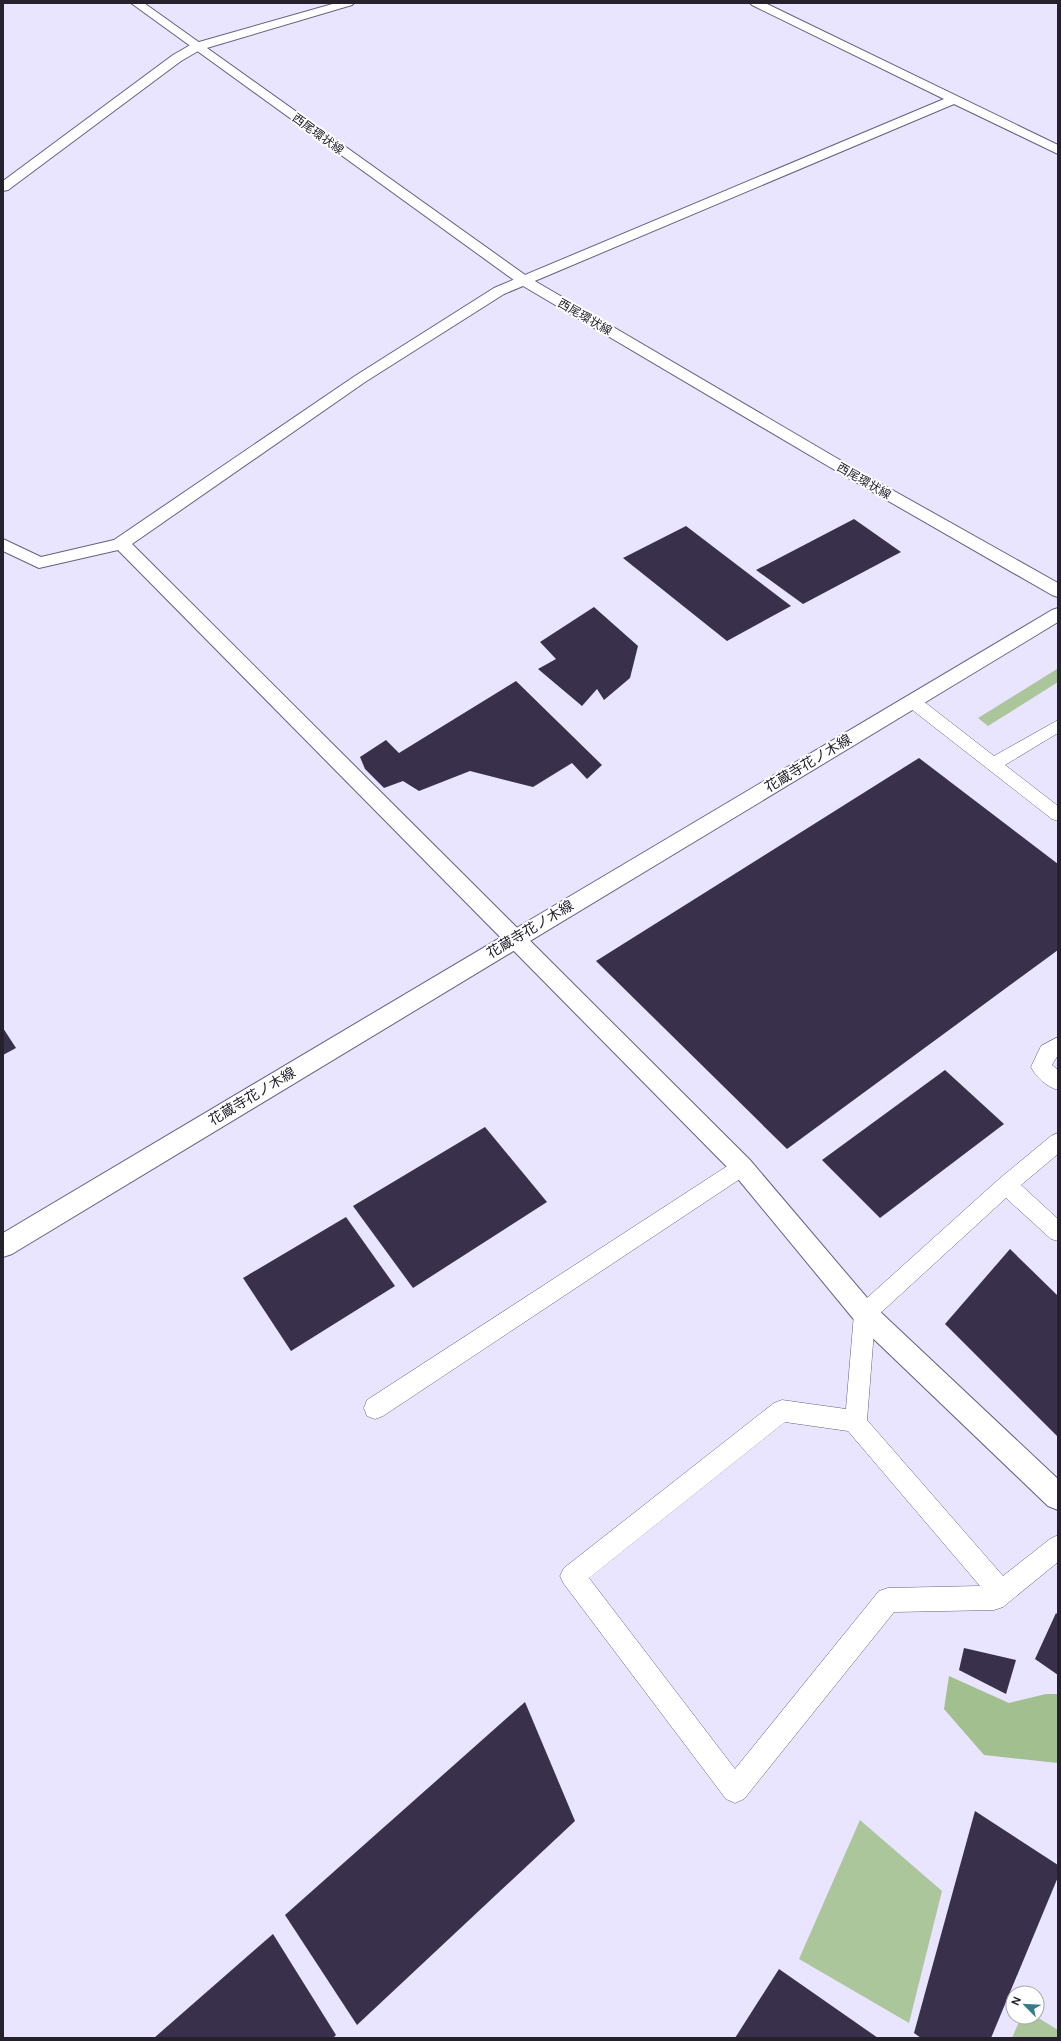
<svg xmlns="http://www.w3.org/2000/svg" width="1061" height="2041" viewBox="0 0 1061 2041" font-family="'DM Sans','Noto Sans JP',sans-serif">
<rect width="100%" height="100%" fill="#e9e4ff"/>
<g fill="#acc69b">
<path d="M1057,669l1,13 -70,44 -10,-8z"/>
<path d="M860,1820l82,71 -33,132 -110,-64z"/>
<path d="M1021,2017h16l21,13v8h-46z"/>
</g>
<path fill="#a2bf90" d="M949,1676l60,27 37,-9h12v69l-74,-8 -40,-46z"/>
<g fill="#39314b">
<path d="M854,519l47,33 -98,52 -47,-34z"/>
<path d="M686,526l105,80 -64,35 -104,-83z"/>
<path d="M594,607l44,39 -8,32 -26,22 -7,-11 -15,17 -44,-37 18,-10 -16,-17z"/>
<path d="M516,681l86,84 -15,14 -15,-16 -39,24 -63,-16 -51,20 -16,-10 -19,7 -19,-19 -5,-12 26,-17 13,13z"/>
<path d="M919,758l139,106v86l-271,199 -191,-188z"/>
<path d="M3,1028l13,20 -13,7z"/>
<path d="M945,1070l59,54 -124,94 -58,-58z"/>
<path d="M485,1127l62,75 -134,86 -60,-82z"/>
<path d="M346,1217l49,69 -104,65 -48,-73z"/>
<path d="M1010,1249l48,47v141l-113,-113z"/>
<path d="M1056,1613l2,2v60l-23,-16z"/>
<path d="M964,1648l52,12 -10,34 -47,-24z"/>
<path d="M525,1702l50,119 -218,204 -72,-110z"/>
<path d="M975,1811l83,54v12l-67,161h-70l-7,-5z"/>
<path d="M273,1934l63,101 -3,3h-179z"/>
<path d="M779,1969l99,69h-143z"/>
</g>
<g fill="none" stroke-linecap="round" stroke-linejoin="round">
<g stroke="#68617e" stroke-width="1">
<g id="lane">
<path d="M912,695l6,2 76,59 64,-36v13l-53,32 53,41v15l-6,-2 -146,-114 -2,-4 2,-4z"/>
<path d="M1058,1037v18l-6,10 6,5v20c-11,-3 -22,-13 -27,-23l10,-21z"/>
<path d="M1058,1133v21l-37,31 37,34v22l-7,-2 -45,-41 -131,120 -8,102 136,156 47,-37 8,-4v27l-55,45 -9,3 -100,2 -150,187 -9,4 -9,-4 -162,-215 -4,-8 4,-8 210,-165 8,-3 64,9 8,-95 3,-7 142,-128 52,-43zM785,1422l63,9 132,155 -92,2 -9,3 -144,178 -146,-191z"/>
<path d="M742,1158l7,3 3,6 -3,6 -366,243 -8,3 -8,-3 -3,-8 3,-8 368,-239z"/>
</g>
</g>
<g stroke="#68617e" stroke-width="2">
<g id="street">
<path d="M336,3h18l-2,2 -152,45 -19,11 -173,129 -5,1v-10l170,-126 19,-11z"/>
<path d="M750,3h15l293,142v9l-104,-50 -450,190 -139,88 -233,162 618,616 124,146 184,173v31l-10,-4 -192,-184 -122,-148 -616,-624 -79,18 -36,-17v-12l38,18 73,-17 241,-164 139,-88 450,-189 -192,-94z"/>
</g>
</g>
<g stroke="#68617e" stroke-width="2">
<g id="secondary">
<path d="M131,3h13l384,274 334,196 196,110v14l-6,-2 -202,-116 -332,-196z"/>
<path d="M1058,608v14l-1046,632 -9,3v-24l1049,-623z"/>
</g>
</g>
<use href="#lane" fill="#fff" fill-rule="evenodd"/>
<use href="#street" fill="#fff" fill-rule="evenodd"/>
<use href="#secondary" fill="#fff" fill-rule="evenodd"/>
</g>
<g text-anchor="middle" dominant-baseline="central" stroke-width="4" stroke-linejoin="round" paint-order="stroke">
<g font-size="12" fill="#25222e" stroke="#fff">
<text transform="translate(318 134) rotate(36)">西尾環状線</text>
<text transform="translate(585 317) rotate(30)">西尾環状線</text>
<text transform="translate(864 481) rotate(30)">西尾環状線</text>
</g>
<g font-size="14" fill="#25222e" stroke="#fff">
<text transform="translate(808 763) rotate(-31)">花蔵寺花ノ木線</text>
<text transform="translate(530 929) rotate(-31)">花蔵寺花ノ木線</text>
<text transform="translate(252 1096) rotate(-31)">花蔵寺花ノ木線</text>
</g>
</g>
<rect width="1061" height="2041" fill="none" stroke="#25222e" stroke-width="8"/>
<g transform="translate(1025 2005) rotate(294)"><circle r="19" fill="#ffffff" stroke="#a8a7ab"/>
<path d="M0-3L7 15L0 10L-7 15Z" fill="#367b88"/>
<text y="-6" font-size="11" font-weight="bold" text-anchor="middle" fill="#25222e">N</text>
</g>
</svg>
